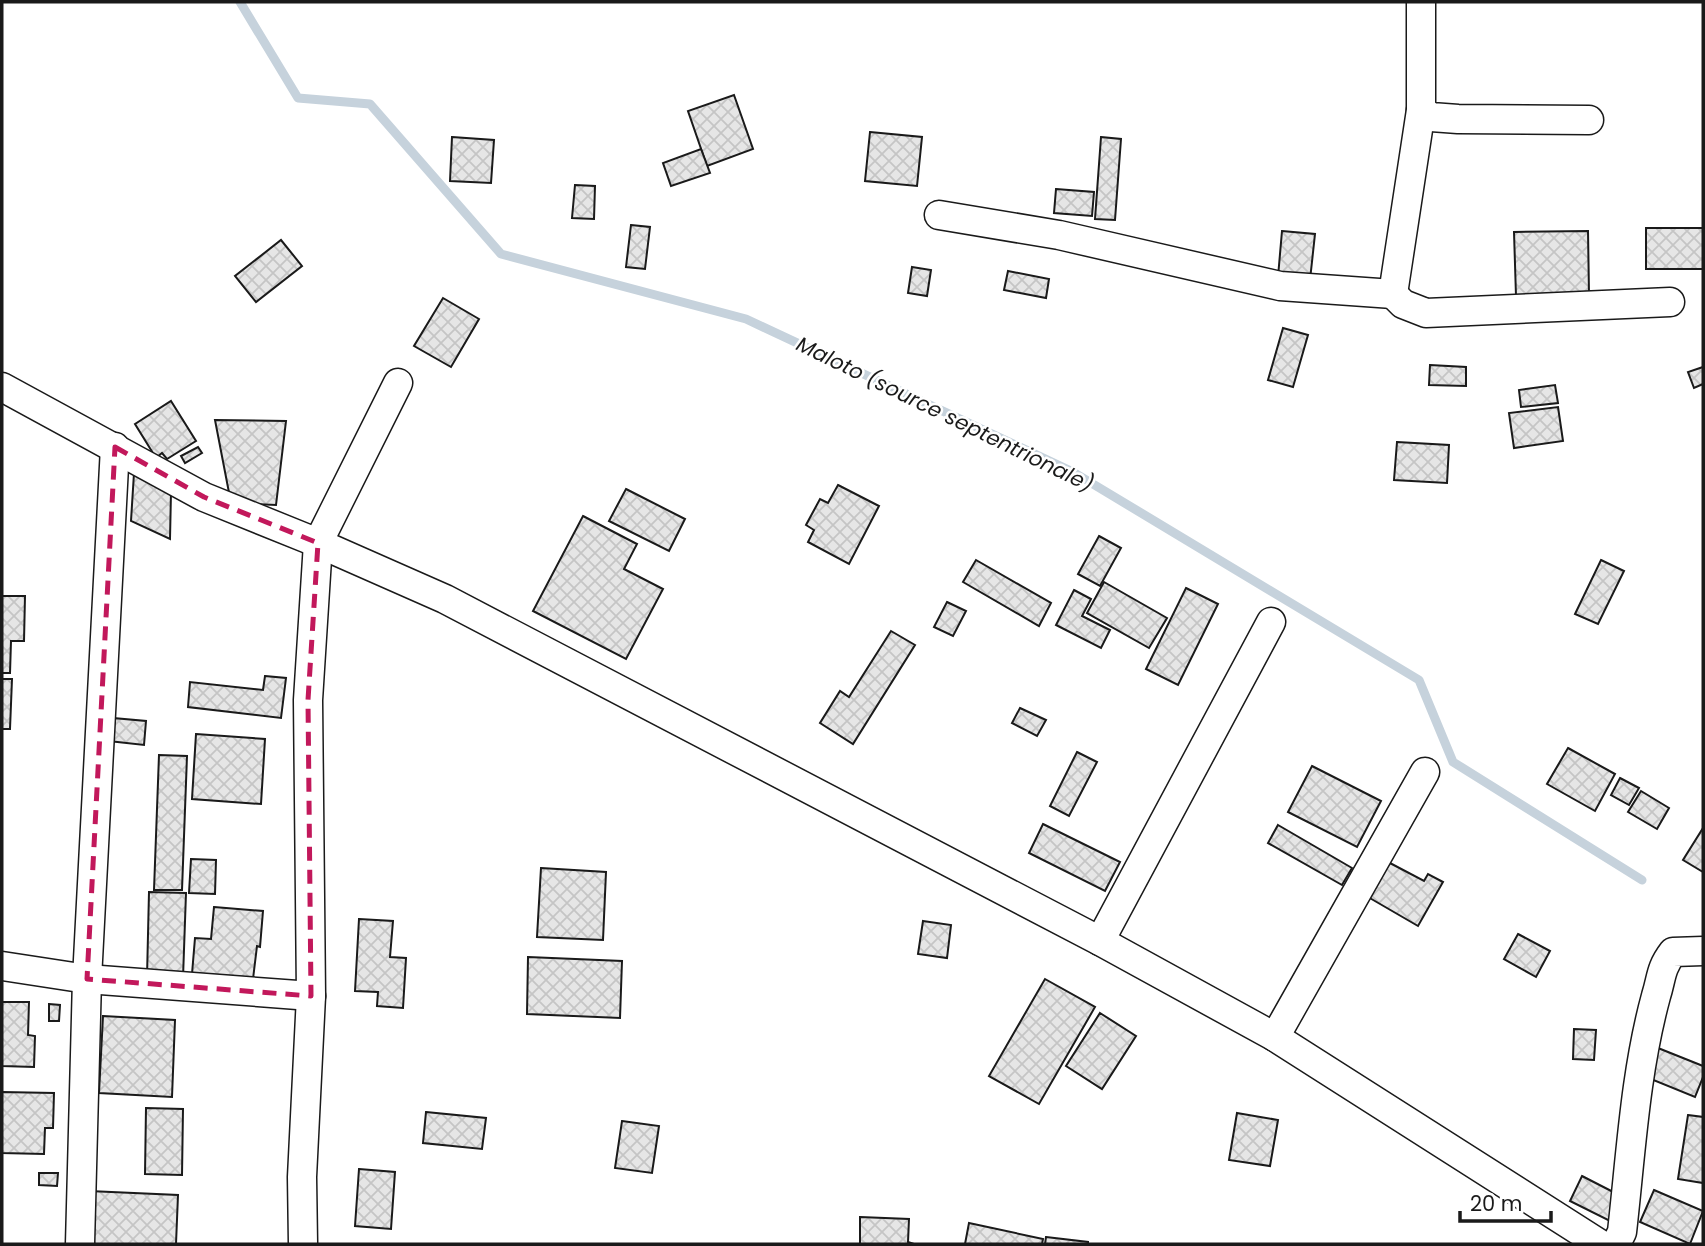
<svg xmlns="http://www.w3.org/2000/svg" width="1705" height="1246" viewBox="0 0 1705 1246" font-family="Poppins,sans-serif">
<defs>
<pattern id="building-cross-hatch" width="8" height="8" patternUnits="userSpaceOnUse" patternTransform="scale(1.75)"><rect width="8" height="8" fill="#e6e6e6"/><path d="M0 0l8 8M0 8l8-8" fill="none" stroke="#c5c5c5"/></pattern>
</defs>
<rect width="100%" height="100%" fill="#fff"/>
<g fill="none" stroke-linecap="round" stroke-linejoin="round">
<path stroke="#c6d2dc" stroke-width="9" d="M240,2l58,96 72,6 131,150 245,65 327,153 346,208 34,82 189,118"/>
</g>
<g fill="url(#building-cross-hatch)" stroke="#1a1a1a" stroke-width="2">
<path d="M734,95l19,54 -46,17 -19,-55z"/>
<path d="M870,132l52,5 -5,49 -52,-5z"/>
<path d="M452,137l42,3 -3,43 -41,-2z"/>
<path d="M1101,137l20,2 -6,81 -20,-1z"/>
<path d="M701,149l9,24 -39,13 -8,-23z"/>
<path d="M575,185l20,1 -1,33 -22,-1z"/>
<path d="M1056,189l38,3 -2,24 -38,-3z"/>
<path d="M631,225l19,2 -5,42 -19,-2z"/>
<rect x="1646" y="228" width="57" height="41"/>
<path d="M1282,231l33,3 -5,46 -32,-3z"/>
<path d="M1588,231l1,63 -73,2 -2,-64z"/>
<path d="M281,240l21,26 -46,36 -21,-26z"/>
<path d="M912,267l19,3 -4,26 -19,-3z"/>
<path d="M1008,271l41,8 -3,19 -42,-8z"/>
<path d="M443,298l36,21 -28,48 -37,-21z"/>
<path d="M1283,328l25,7 -15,52 -25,-7z"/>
<path d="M1430,365l36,2v19l-37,-1z"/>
<path d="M1703,367v17l-9,4 -6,-16z"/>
<path d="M1555,385l3,18 -37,4 -2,-17z"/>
<path d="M171,401l25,40 -29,18 -5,-6 -6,5 -21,-34z"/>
<path d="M1558,407l5,34 -49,7 -5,-35z"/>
<path d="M215,420l71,1 -10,84 -45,-2z"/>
<path d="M1397,442l52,3 -2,38 -53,-3z"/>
<path d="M198,447l4,6 -17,10 -4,-7z"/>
<path d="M134,473l37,19 -1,47 -39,-18z"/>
<path d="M838,485l41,21 -30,58 -41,-22 6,-12 -8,-5 14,-26 8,4z"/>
<path d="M626,489l59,30 -16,32 -60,-30z"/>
<path d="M583,516l54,28 -13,25 39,20 -37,70 -93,-48z"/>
<path d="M1099,536l22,12 -21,38 -22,-12z"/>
<path d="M976,560l75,43 -12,23 -76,-44z"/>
<path d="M1601,560l23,11 -26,53 -23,-10z"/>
<path d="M1104,582l63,36 -18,30 -62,-35z"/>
<path d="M1186,588l32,16 -40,81 -32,-16z"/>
<path d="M1074,590l17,9 -9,17 28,14 -9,18 -45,-23z"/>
<path d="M2,596h23l-1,45h-13l-1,32h-8z"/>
<path d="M947,602l19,9 -13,25 -19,-9z"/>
<path d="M891,631l24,14 -62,99 -33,-21 20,-32 9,6z"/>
<path d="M265,676l21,2 -5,40 -93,-11 2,-25 73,8z"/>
<path d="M2,679h10l-2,50h-8z"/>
<path d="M1020,708l26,12 -9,16 -25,-13z"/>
<path d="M102,717l44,4 -2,24 -44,-5z"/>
<path d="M196,734l69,5 -4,65 -69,-5z"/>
<path d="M1568,748l47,26 -20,37 -48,-27z"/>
<path d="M1077,752l20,10 -28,54 -19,-10z"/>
<path d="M159,755l28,1 -5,134h-28z"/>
<path d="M1312,766l69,35 -24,46 -69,-35z"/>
<path d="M1620,778l19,10 -10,17 -18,-10z"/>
<path d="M1641,791l28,17 -12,21 -29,-17z"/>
<path d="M1043,824l77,38 -15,29 -76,-38z"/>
<path d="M1278,825l74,43 -10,17 -74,-42z"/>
<path d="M1703,828v44l-20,-12z"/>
<path d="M191,859l25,1 -1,34 -26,-1z"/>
<path d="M1388,862l36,19 4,-7 15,8 -25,44 -50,-29z"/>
<path d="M541,868l65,4 -3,68 -66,-3z"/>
<path d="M149,892l37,1 -3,85 -36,-1z"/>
<path d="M214,907l49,4 -3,36 -3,-1 -4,33 -61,-5 3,-36 16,1z"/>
<path d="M359,919l34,2 -3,36 16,1 -3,50 -26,-2 1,-14 -23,-1z"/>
<path d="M923,921l28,4 -4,33 -29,-4z"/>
<path d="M1518,934l32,17 -14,26 -32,-18z"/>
<path d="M528,957l94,4 -2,57 -93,-4z"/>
<path d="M1045,979l50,28 -56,97 -50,-28z"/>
<path d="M2,1002h27l-1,33 7,1 -1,31 -32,-1z"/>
<path d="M49,1004l11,1 -1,16h-10z"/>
<path d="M1100,1013l36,23 -34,53 -36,-23z"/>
<path d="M103,1016l72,4 -3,77 -73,-4z"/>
<path d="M1574,1029l22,1 -2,30 -21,-1z"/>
<path d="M1653,1046l50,20v11l-8,20 -54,-22z"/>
<path d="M2,1092l52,1 -1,35h-8l-1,26 -42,-1z"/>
<path d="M146,1108l37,1 -1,66 -37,-1z"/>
<path d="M426,1112l60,6 -4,31 -59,-6z"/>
<path d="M1237,1113l41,7 -8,46 -41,-6z"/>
<path d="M1688,1115l15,2v66l-25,-4z"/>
<path d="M622,1121l37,5 -7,47 -37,-5z"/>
<path d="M359,1169l36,3 -4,57 -36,-3z"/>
<path d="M39,1173h19l-1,13 -18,-1z"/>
<path d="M1582,1176l41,21 -13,24 -40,-20z"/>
<path d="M1654,1190l49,21 -13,33 -50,-22z"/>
<path d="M89,1191l89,4 -2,49h-89z"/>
<path d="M860,1217l49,2 -1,23 6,2h-54z"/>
<path d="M969,1223l74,16 -1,5h-77z"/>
<path d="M1046,1237l42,5v2h-43z"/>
</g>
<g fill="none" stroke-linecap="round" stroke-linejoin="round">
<g stroke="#1a1a1a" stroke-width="31">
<g id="minor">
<path d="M1421,2v108l10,7 27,2 131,1"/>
<path d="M939,215l120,20 221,51 113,8 28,-184"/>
<path d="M1393,294l10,10 23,9 244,-11"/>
<path d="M2,387l202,110 114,46 127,56 655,342 175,96 325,207"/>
<path d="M1100,941l171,-319"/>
<path d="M2,966l85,13 224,17"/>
<path d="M1275,1037l150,-265"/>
<path d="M80,1244l7,-265 28,-532"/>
<path d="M303,1244l-1,-67 9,-181 -3,-296 10,-157 80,-160"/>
<path d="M1616,1244l6,-12c9,-79 13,-159 34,-236 6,-19 4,-27 17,-44l30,-1"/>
</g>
</g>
<use href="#minor" stroke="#fff" stroke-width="28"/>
</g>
<path fill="none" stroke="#c2185b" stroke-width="5" stroke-dasharray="14 9" stroke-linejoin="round" d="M115,447l89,50 114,46 -10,157 3,296 -224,-17z"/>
<g text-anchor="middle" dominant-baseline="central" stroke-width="5" stroke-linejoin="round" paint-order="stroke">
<g font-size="21" font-style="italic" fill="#1a1a1a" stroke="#fff">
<text transform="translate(945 414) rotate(26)">Maloto (source septentrionale)</text>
</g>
</g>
<rect width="1705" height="1246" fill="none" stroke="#1a1a1a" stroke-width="7"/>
<path d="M1460 1211v10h91v-10" fill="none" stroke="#1a1a1a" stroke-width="3.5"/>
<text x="1470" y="1211" font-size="21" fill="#1a1a1a" stroke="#ffffff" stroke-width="5" paint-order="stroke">20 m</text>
</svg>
